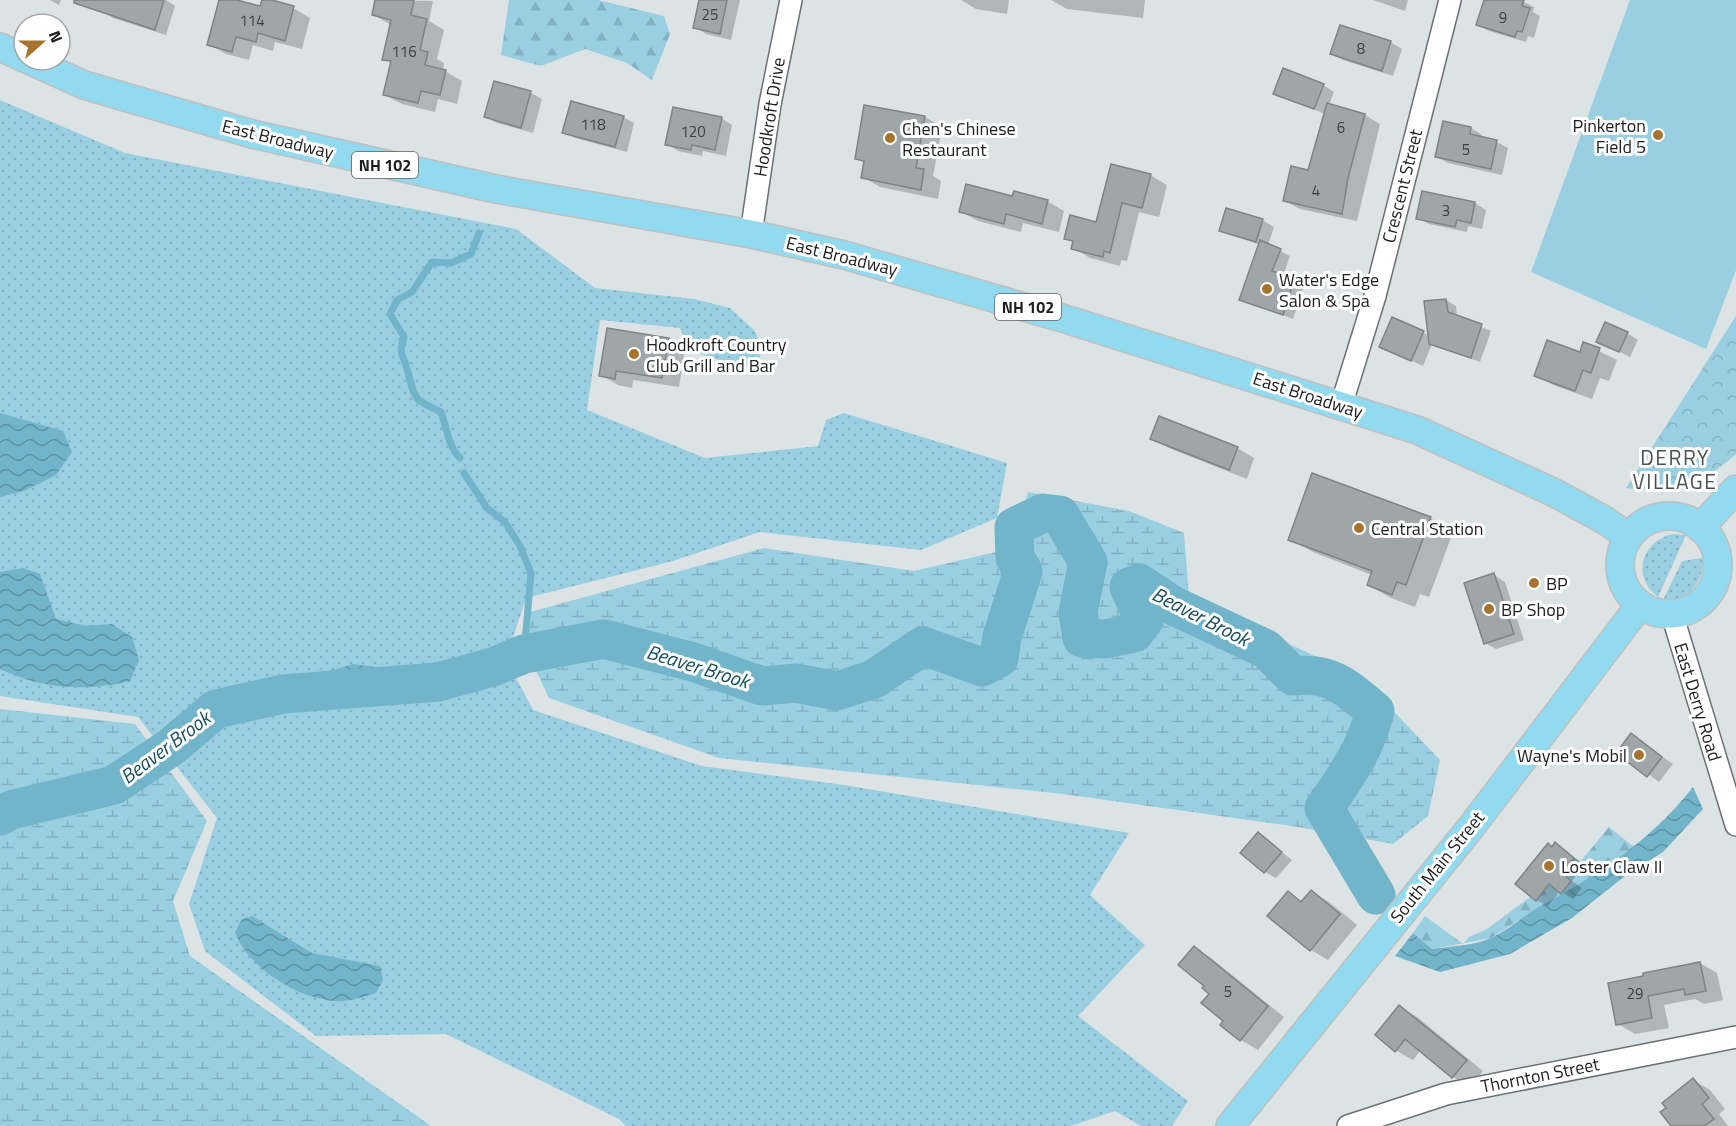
<svg xmlns="http://www.w3.org/2000/svg" width="1736" height="1126" viewBox="0 0 1736 1126" font-family="'Titillium Web',sans-serif">
<defs>
<pattern id="grass-dots" width="8" height="8" patternUnits="userSpaceOnUse" patternTransform="scale(1.5)"><rect width="8" height="8" fill="#9acfe1"/><path d="M2 2h.1M6 6h.1" fill="none" stroke="#84b1c1" stroke-width="1.8" stroke-linecap="round"/></pattern>
<pattern id="forest-firs" width="22" height="20" patternUnits="userSpaceOnUse" patternTransform="scale(1.5)"><rect width="22" height="20" fill="#9acfe1"/><path d="M5 1l3.5 6h-7zM16 11l3.5 6h-7z" fill="#84b1c1"/></pattern>
<pattern id="wetland-marsh" width="20" height="14" patternUnits="userSpaceOnUse" patternTransform="scale(1.5)"><rect width="20" height="14" fill="#9acfe1"/><path d="M1 5h8M5 5V1M11 12h8M15 12V8" fill="none" stroke="#84b1c1"/></pattern>
<pattern id="park-crowns" width="20" height="18" patternUnits="userSpaceOnUse" patternTransform="scale(1.5)"><rect width="20" height="18" fill="#9acfe1"/><path d="M2 6a3 3 0 1 1 6 0M12 15a3 3 0 1 1 6 0" fill="none" stroke="#84b1c1"/></pattern>
<pattern id="water-waves" width="16" height="10" patternUnits="userSpaceOnUse" patternTransform="scale(1.5)"><rect width="16" height="10" fill="#72b4c9"/><path d="M0 5q4-4 8 0t8 0" fill="none" stroke="#5d92a3"/></pattern>
</defs>
<rect width="100%" height="100%" fill="#dce3e5"/>
<g fill="url(#grass-dots)">
<path d="M0,100l125,53 391,76 79,59 99,11 36,9 25,23 7,20 -9,20 -64,-21 -9,-22 -80,-8 -13,90 118,48 113,-12 8,-26 18,-7 163,50 -10,55 -76,32 -161,-18 -87,29 -147,37 -20,61 27,51 169,56 142,19 285,48 -39,62 55,50 -67,71 110,85 -16,25h-31l-26,-15 -44,15h-445l-7,-7 -173,-85 -130,2 -111,-85 -16,-47 28,-86 -79,-101 -138,-21z"/>
<path d="M1672,534l14,1 -28,62c-27,-20 -17,-55 14,-63z"/>
<path d="M1703,558c2,22 -16,46 -40,42l19,-39z"/>
</g>
<g fill="url(#forest-firs)">
<path d="M509,0h89l66,16 6,18 -18,46 -25,-17 -42,-14 -44,17 -40,-11z"/>
<path d="M1609,827l25,20 -72,50 -25,11 -46,30 -59,11 -19,-16 12,-17 38,28 6,-7 18,-8 43,-32 6,4 13,-17 12,10 10,-13 -9,-8 12,-15 7,3z"/>
</g>
<g fill="url(#wetland-marsh)">
<path d="M1028,492l101,19 55,22 5,64 173,81 78,82 -12,56 -35,28 -101,-18 -229,-32 -344,-36 -170,-60 -21,-44 2,-42 234,-64 150,23 99,-23z"/>
<path d="M0,709l135,15 72,97 -34,80 17,55 241,170h-431z"/>
</g>
<path fill="url(#park-crowns)" d="M1736,316v138c-38,33 -61,41 -110,34z"/>
<path fill="#9acfe1" d="M1630,0h106v270l-30,79 -175,-77z"/>
<g fill="url(#water-waves)">
<path d="M0,413l63,18 9,21 -16,23 -32,16 -24,6z"/>
<path d="M23,568l17,6 16,45 30,7 26,-2 20,13 7,23 -9,21c-44,11 -89,8 -130,-12v-97z"/>
<path d="M517,651l7,18 -17,3 -51,21 -94,-8 -24,4 -49,23 -60,5 2,-16 69,-17 23,-11 30,-9 43,6 47,3 25,-5z"/>
<path d="M1693,787l10,22 -40,43 -38,24 -53,42 -62,36 -70,18 -45,-16 18,-23 19,16c18,-3 41,-3 59,-11 16,-7 31,-21 46,-30 58,-31 115,-68 156,-121z"/>
<path d="M252,916l60,37 68,13 3,14 -7,13c-13,4 -28,9 -41,8 -38,-3 -87,-33 -100,-69l7,-13z"/>
</g>
<g fill="#0003">
<path d="M50,0h11l-2,5z"/>
<path d="M106,0h60l9,6 -9,29 -53,-17 -11,-7z"/>
<path d="M221,0h11l29,8 5,-8 27,8 17,10 -8,31 -27,-7 -2,9 -20,-6 -4,15 -23,-6 -17,-10z"/>
<path d="M377,0l56,1 -4,20 15,9 -7,29 7,4 -1,7 19,11 -5,23 -19,-5 -3,13 -33,-8 -17,-9 7,-32 -8,-4 7,-34 -17,-10z"/>
<path d="M701,0h39l-9,40 -25,-6 -11,-7z"/>
<path d="M961,0h48l-2,14 -31,-5z"/>
<path d="M1051,0h94l-2,18 -76,-9z"/>
<path d="M1373,0h35l-3,11z"/>
<path d="M1485,0h35l14,7 -1,5 7,4 -6,22 -6,-2 -2,6 -37,-11 -11,-6z"/>
<path d="M1390,42l12,7 -9,27 -50,-16 -11,-6z"/>
<path d="M495,83l36,10 11,6 -9,34 -36,-10 -11,-6z"/>
<path d="M1323,85l11,7 -5,13 36,10 15,9 -23,97 -57,-12 -15,-8 24,-29 16,-58 -50,-21z"/>
<path d="M866,107l59,10 17,10 -9,49 8,5 -3,18 -58,-12 -17,-10 2,-14 -8,-5z"/>
<path d="M623,117l11,6 -7,29 -52,-14 -11,-6z"/>
<path d="M721,118l11,7 -6,31 -23,-5 -1,5 -24,-5 -11,-7z"/>
<path d="M1444,123l27,5 11,7 -1,3 16,4 11,6 -6,27 -54,-12 -11,-6z"/>
<path d="M1150,175l17,10 -8,32 -20,-5 -12,49 -6,-1 -1,6 -30,-8 -17,-10 1,-5 -8,-5 31,-15z"/>
<path d="M1013,198l34,3 17,10 -5,21 -36,-9 -2,9 -43,-11 -18,-10z"/>
<path d="M1475,203l11,7 -4,19 -14,-3 -1,6 -38,-8 -11,-6z"/>
<path d="M1262,220l12,7 -6,18 22,11 -7,20 21,10 -11,33 -52,-20 19,-54 -39,-15z"/>
<path d="M1446,300l10,6 1,11 34,14 -11,31 -48,-18 -9,22 -31,-14v-33l38,17z"/>
<path d="M1627,333l11,7 -8,17 -21,-10z"/>
<path d="M668,339l17,10 -6,38 -46,-7 -1,8 -14,-3 -17,-10z"/>
<path d="M1584,344l33,16 -8,21 -9,-3 -8,21 -39,-14 -17,-10 45,-21z"/>
<path d="M1152,438l85,10 17,10 -7,21 -78,-31z"/>
<path d="M1430,518l23,14 -24,65 -9,-3 -5,13 -24,-9 -23,-13 4,-10 -59,-23 -23,-13z"/>
<path d="M1494,575l11,7 19,58 -28,9 -11,-6z"/>
<path d="M1631,735l42,29 -14,18 -41,-30z"/>
<path d="M1258,834l34,26 -16,18 -11,-6z"/>
<path d="M1555,844l30,21 -13,16 10,7 -9,11 -13,-8 -12,15 -12,-6z"/>
<path d="M1312,892l17,10 28,23 -29,35 -17,-10 -42,-35 19,-22 16,9z"/>
<path d="M1194,948l17,10 73,59 -26,33 -17,-10 -15,-20 -20,-34z"/>
<path d="M1700,963l17,10 6,27 -19,4 -9,-5 -31,6 5,23 -34,6 -17,-10 -8,-40z"/>
<path d="M1400,1007l17,10 66,54 -13,16 -17,-10 -32,-27 -8,10 -18,-10z"/>
<path d="M1693,1080l17,10 15,19 -6,5 9,12h-55z"/>
</g>
<g fill="none" stroke-linecap="round" stroke-linejoin="round">
<g stroke="#72b4c9" stroke-width="7">
<path d="M460,458c-12,-12 -13,-30 -19,-46 -30,-14 -25,-12 -34,-43 -4,-16 -9,-13 -3,-32l-14,-23 7,-14 15,-8 20,-30 19,1 20,-9 8,-21"/>
<path d="M464,473l23,35 18,14 15,24 11,27 -7,81"/>
</g>
<path stroke="#72b4c9" stroke-width="39" d="M0,816l11,-6 103,-25 57,-38 45,-38 67,-15 155,-12 55,-15 31,-13 80,-15 89,23 69,24 34,-3 41,8 37,-12 49,-33 59,21 17,-9 3,-21 21,-66 -8,-13 -1,-31 29,-14 17,2 28,47 -10,50 4,26 23,1 29,-6 10,-13 -15,-33 10,-4 35,23 92,43 27,27c38,-5 54,12 82,35 -9,37 -29,66 -51,97l52,87"/>
</g>
<g fill="#9fa6a8" stroke="#7e8486" stroke-width="1.5">
<path d="M74,0h90l-9,30 -81,-27z"/>
<path d="M219,0h18l23,6 2,-6h10l22,6 -9,35 -27,-8 -2,9 -20,-5 -4,15 -25,-7z"/>
<path d="M375,0h39l-3,15 16,4 -7,31 8,2 -3,13 21,5 -6,25 -19,-4 -3,12 -35,-8 8,-34 -9,-1 9,-40 -19,-5z"/>
<path d="M699,0h28l-7,34 -27,-6z"/>
<path d="M1484,0h40l-2,6 8,2 -8,24 -5,-1 -2,6 -39,-12z"/>
<path d="M1340,25l51,16 -9,30 -52,-17z"/>
<path d="M1283,68l41,16 -10,25 -41,-15z"/>
<path d="M494,81l37,10 -10,37 -37,-11z"/>
<path d="M571,101l53,15 -9,31 -53,-14z"/>
<path d="M1327,103l38,11 -17,64 -6,36 -59,-13 8,-35 17,4z"/>
<path d="M864,105l61,11 -9,52 8,1 -3,21 -60,-12 3,-17 -9,-2z"/>
<path d="M673,107l49,10 -7,33 -23,-5 -1,5 -26,-5z"/>
<path d="M1443,121l28,6 -1,7 27,6 -6,29 -56,-12z"/>
<path d="M1111,164l40,10 -9,34 -20,-5 -12,50 -6,-2 -1,6 -32,-8 2,-8 -9,-2 6,-24 26,7z"/>
<path d="M966,184l46,12 2,-5 34,9 -6,24 -36,-10 -2,10 -45,-12z"/>
<path d="M1422,191l53,11 -4,21 -14,-3 -2,7 -39,-8z"/>
<path d="M1226,208l37,11 -7,23 -37,-11z"/>
<path d="M1260,240l21,9 -9,22 23,7 -12,37 -44,-15z"/>
<path d="M1446,299l2,13 34,12 -11,34 -42,-14 -5,-43z"/>
<path d="M1392,317l32,14 -13,30 -32,-14z"/>
<path d="M1605,322l23,10 -9,20 -23,-10z"/>
<path d="M607,328l62,10 -7,40 -46,-7 -1,8 -16,-3z"/>
<path d="M1547,340l33,12 3,-10 17,6 -9,25 -8,-3 -8,21 -41,-15z"/>
<path d="M1159,416l79,31 -9,23 -79,-31z"/>
<path d="M1312,473l119,44 -25,68 -9,-3 -5,13 -25,-10 5,-14 -84,-31z"/>
<path d="M1494,573l20,61 -30,10 -20,-61z"/>
<path d="M1631,733l31,24 -15,20 -31,-24z"/>
<path d="M1258,832l24,20 -18,21 -24,-20z"/>
<path d="M1555,842l19,16 -12,15 9,8 -10,13 -12,-10 -13,17 -21,-17 33,-41 4,4z"/>
<path d="M1311,890l29,24 -30,37 -43,-35 21,-25 13,11z"/>
<path d="M1194,946l74,60 -28,35 -20,-16 3,-4 -22,-18 8,-9 -7,-6 2,-2 -26,-21z"/>
<path d="M1700,962l6,29 -21,4 -1,-6 -36,7 4,22 -36,7 -8,-42 35,-7v-3z"/>
<path d="M1399,1005l68,55 -15,18 -47,-39 -10,13 -20,-17z"/>
<path d="M1693,1078l16,20 -7,6 12,15 -10,7h-33l-11,-14 6,-4 -4,-5z"/>
</g>
<g fill="none" stroke-linecap="round" stroke-linejoin="round">
<g stroke="#6b7173" stroke-width="24">
<g id="minor">
<path d="M751,234l19,-130 21,-104"/>
<path d="M1341,406l34,-110 75,-296"/>
<path d="M1672,614l64,211"/>
<path d="M1348,1126l98,-32 290,-57"/>
</g>
</g>
<g stroke="#bfc0c0" stroke-width="30">
<g id="major">
<path d="M0,47l24,11"/>
<path d="M29,60l55,25 168,49 244,55 255,45 93,21 215,62 358,113 138,63 51,28 23,16"/>
<circle cx="1669" cy="565" r="49"/>
<path d="M1700,528l36,-39"/>
<path d="M1230,1126l242,-300 168,-221"/>
</g>
</g>
<use href="#minor" stroke="#fff" stroke-width="21"/>
<use href="#major" stroke="#91daef" stroke-width="27"/>
</g>
<g fill="#a8732c" stroke="#fff" stroke-width="2">
<circle cx="1658" cy="135" r="6"/>
<circle cx="890" cy="138" r="6"/>
<circle cx="1267" cy="289" r="6"/>
<circle cx="634" cy="354" r="6"/>
<circle cx="1359" cy="528" r="6"/>
<circle cx="1534" cy="583" r="6"/>
<circle cx="1489" cy="609" r="6"/>
<circle cx="1639" cy="755" r="6"/>
<circle cx="1549" cy="866" r="6"/>
</g>
<g text-anchor="middle" dominant-baseline="central" stroke-width="6" stroke-linejoin="round" paint-order="stroke">
<g font-size="15" fill="#3c3f40">
<text x="710" y="14">25</text>
<text x="1503" y="17">9</text>
<text x="252" y="20">114</text>
<text x="1361" y="48">8</text>
<text x="404" y="51">116</text>
<text x="593" y="124">118</text>
<text x="1341" y="127">6</text>
<text x="693" y="131">120</text>
<text x="1466" y="149">5</text>
<text x="1316" y="190">4</text>
<text x="1446" y="210">3</text>
<text x="1228" y="991">5</text>
<text x="1635" y="993">29</text>
</g>
<g fill="#fff" stroke="#5f6162" stroke-width="1.5">
<rect x="352" y="152" width="66" height="26" rx="4.5"/>
<rect x="995" y="294" width="66" height="26" rx="4.5"/>
</g>
<g font-size="16" font-weight="bold" fill="#1b1d1e">
<text x="385" y="165">NH 102</text>
<text x="1028" y="307">NH 102</text>
</g>
<g font-size="18" fill="#1b1d1e" stroke="#fff">
<text transform="translate(769 117) rotate(-81)">Hoodkroft Drive</text>
<text transform="translate(278 139) rotate(14)">East Broadway</text>
<text transform="translate(1402 186) rotate(-76)">Crescent Street</text>
<text transform="translate(842 256) rotate(14)">East Broadway</text>
<text transform="translate(1308 395) rotate(18)">East Broadway</text>
<text transform="translate(1698 702) rotate(73)">East Derry Road</text>
<text transform="translate(1437 867) rotate(-51)">South Main Street</text>
<text transform="translate(1540 1075) rotate(-11)">Thornton Street</text>
</g>
<g font-size="18" fill="#1b1d1e" stroke="#fff" text-anchor="start">
<text x="1646" y="125" text-anchor="end">Pinkerton<tspan x="1646" dy="21">Field 5</tspan></text>
<text x="902" y="128">Chen's Chinese<tspan x="902" dy="21">Restaurant</tspan></text>
<text x="1279" y="279">Water's Edge<tspan x="1279" dy="21">Salon &amp; Spa</tspan></text>
<text x="646" y="344">Hoodkroft Country<tspan x="646" dy="21">Club Grill and Bar</tspan></text>
<text x="1371" y="528">Central Station</text>
<text x="1546" y="583">BP</text>
<text x="1501" y="609">BP Shop</text>
<text x="1627" y="755" text-anchor="end">Wayne's Mobil</text>
<text x="1561" y="866">Loster Claw II</text>
</g>
<g font-size="20" font-style="italic" fill="#164e5e" stroke="#fff">
<text transform="translate(1201 616) rotate(27)">Beaver Brook</text>
<text transform="translate(698 666) rotate(17)">Beaver Brook</text>
<text transform="translate(165 747) rotate(-37)">Beaver Brook</text>
</g>
<g font-size="21" letter-spacing="1.5" fill="#4a4f51" stroke="#fff">
<text x="1675" y="457">DERRY<tspan x="1675" dy="24">VILLAGE</tspan></text>
</g>
</g>
<g transform="translate(42 42) rotate(69)"><circle r="28" fill="#ffffff" stroke="#a4a5a5" stroke-width="1.5"/>
<path d="M0-4.5L10 22L0 15L-10 22Z" fill="#a8732c"/>
<text y="-9" font-size="16" font-weight="bold" text-anchor="middle" fill="#1b1d1e">N</text>
</g>
</svg>
